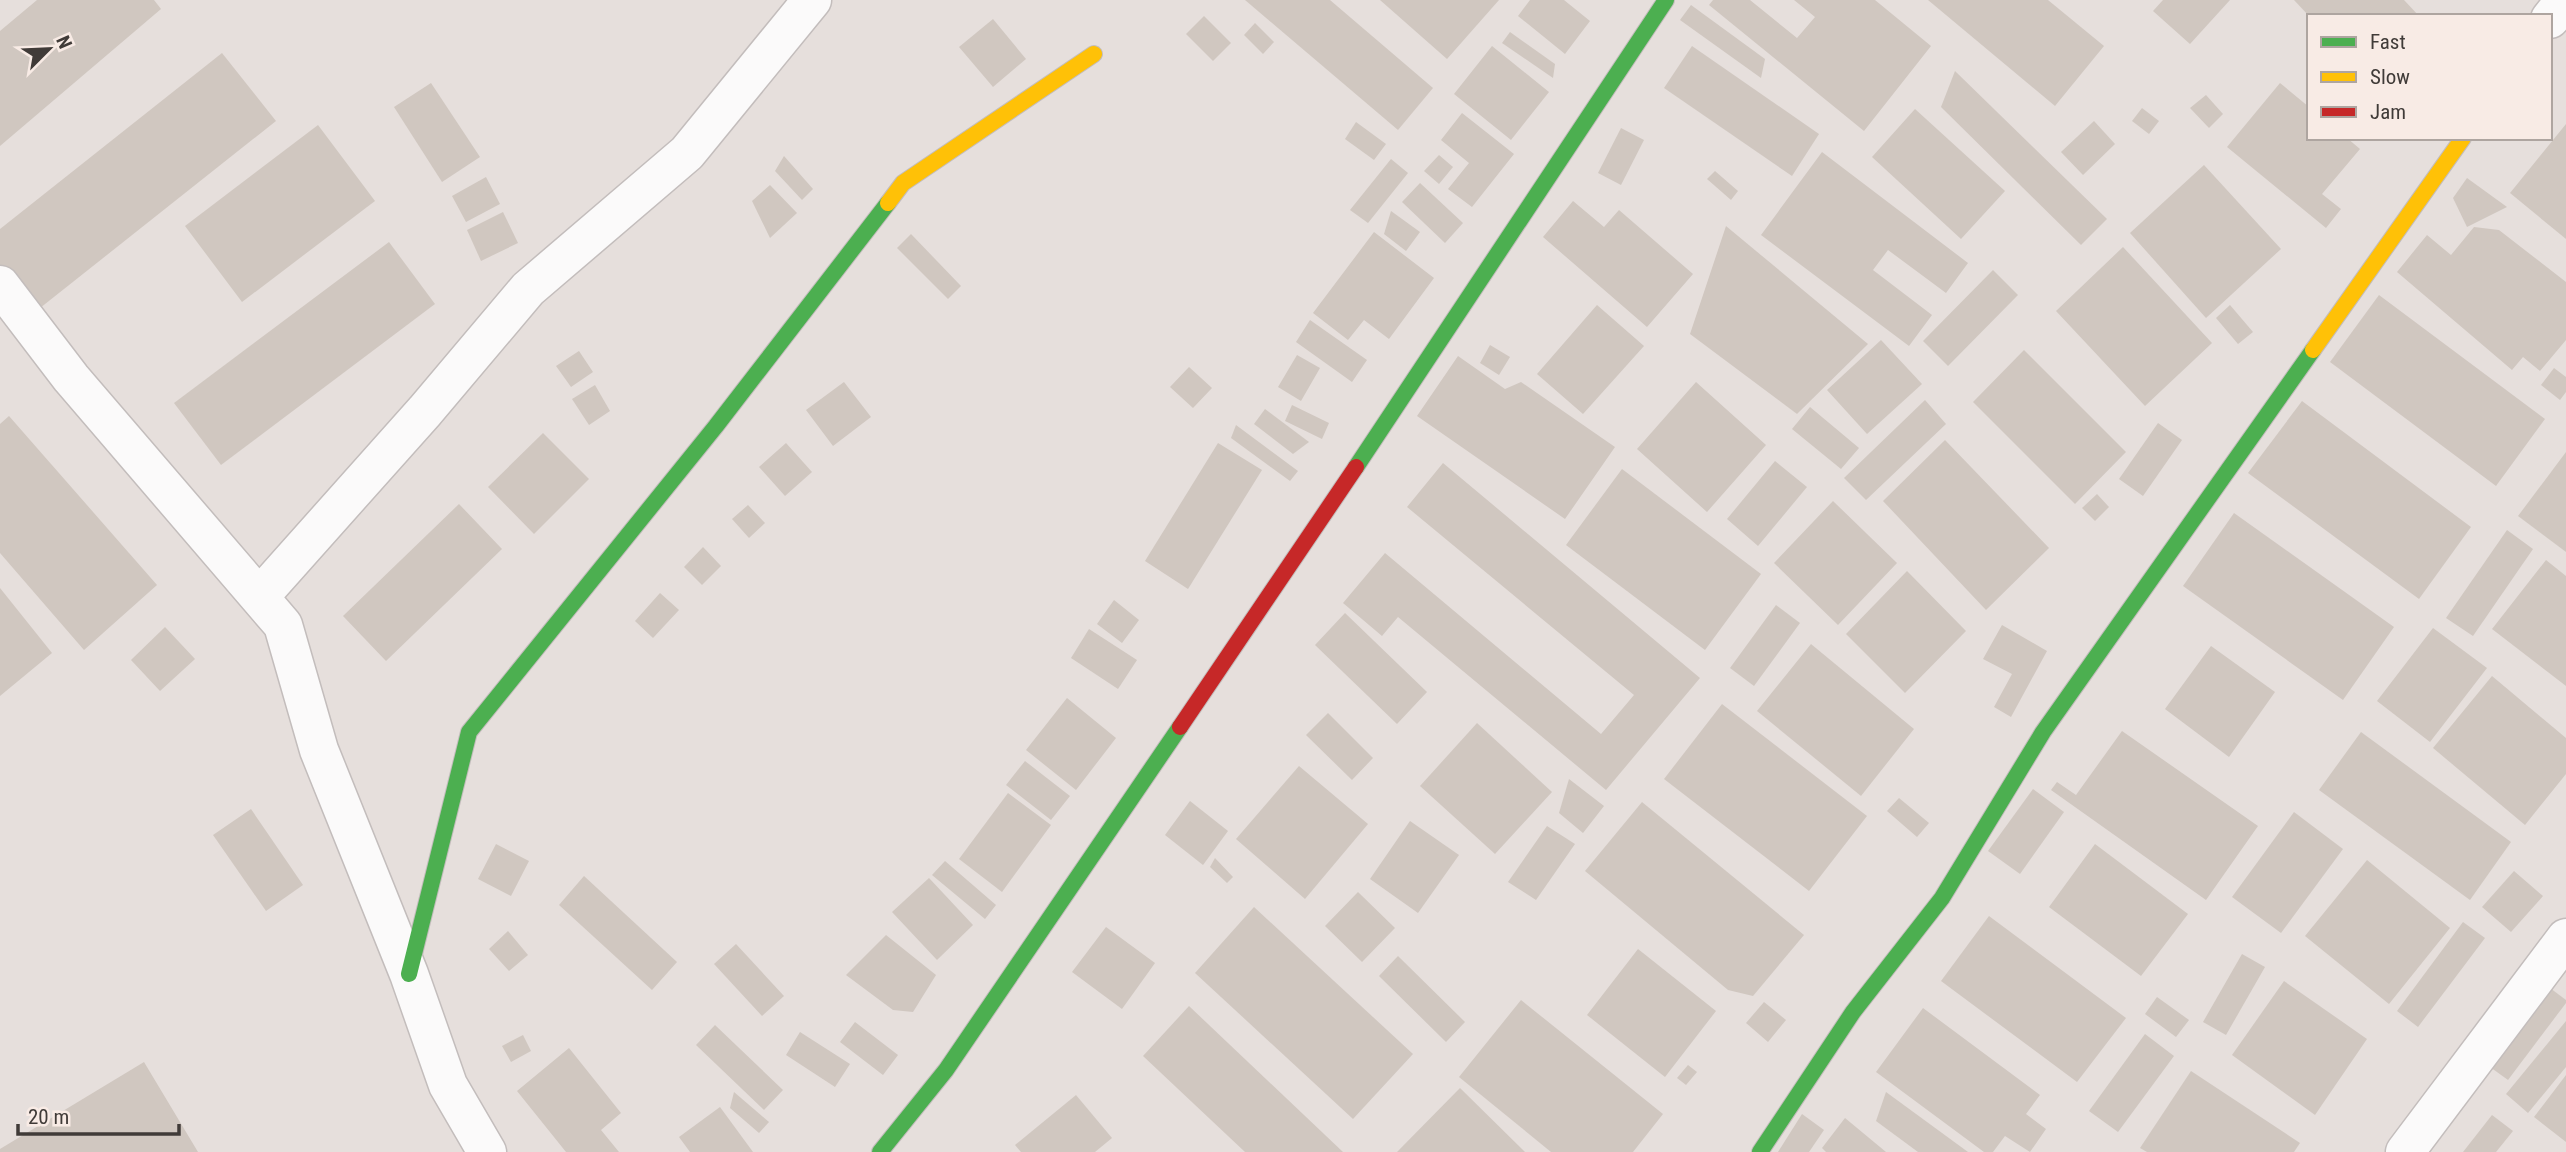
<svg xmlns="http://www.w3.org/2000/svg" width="2566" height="1152" viewBox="0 0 2566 1152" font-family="'Roboto Condensed',sans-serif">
<rect width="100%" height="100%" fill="#e6dfdc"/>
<g fill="#d0c7c0">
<path d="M37,0h117l7,9 -161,137v-115z"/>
<path d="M1245,0h85l103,88 -35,42z"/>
<path d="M1380,0h119l-52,59z"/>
<path d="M1530,0h34l26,21 -25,33 -47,-38z"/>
<path d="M1713,0h37l47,38 18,-21 -21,-17h81l56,46 -67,85 -155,-126z"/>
<path d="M1928,0h120l56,46 -49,60z"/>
<path d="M2163,0h67l-40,44 -37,-33z"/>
<path d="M2294,0h110l15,16h-110z"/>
<path d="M1691,5l74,54 -4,19 -81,-58z"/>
<path d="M1204,16l27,27 -18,18 -27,-27z"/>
<path d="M993,19l33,40 -33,28 -34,-40z"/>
<path d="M1255,23l19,19 -11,12 -19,-19z"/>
<path d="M1510,32l45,32 -2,14 -51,-35z"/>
<path d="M1492,46l57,46 -38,48 -57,-46z"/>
<path d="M1692,46l127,88 -27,42 -128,-88z"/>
<path d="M222,53l54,68 -241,191 -35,-45v-38z"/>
<path d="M1955,71l152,148 -26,26 -140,-138z"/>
<path d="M431,83l49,74 -38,25 -48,-75z"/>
<path d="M2280,83l29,24v31h38l13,11 -38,45 19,15 -15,19 -99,-81z"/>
<path d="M2206,95l17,19 -14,14 -19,-20z"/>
<path d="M2142,108l17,13 -10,13 -17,-13z"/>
<path d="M1915,109l90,82 -44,48 -89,-82z"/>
<path d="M1462,113l52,41 -42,53 -24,-18 21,-26 -28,-23z"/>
<path d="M2094,121l21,23 -32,31 -22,-23z"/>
<path d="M1356,122l30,22 -12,16 -29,-21z"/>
<path d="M2566,124v115l-56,-46z"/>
<path d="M318,125l57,76 -133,101 -57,-76z"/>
<path d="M1621,128l23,12 -23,45 -23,-12z"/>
<path d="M1822,152l146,111 -22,30 -58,-43 -15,20 59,45 -23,31 -148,-111z"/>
<path d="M1439,155l14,12 -14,17 -15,-13z"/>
<path d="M784,156l29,33 -11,11 -27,-29z"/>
<path d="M1391,159l17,14 -40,50 -18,-13z"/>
<path d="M2204,165l77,84 -75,69 -76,-85z"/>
<path d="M1715,171l23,20 -7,9 -24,-21z"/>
<path d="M486,177l14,27 -34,18 -14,-26z"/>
<path d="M2467,178l40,29 -40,20 -14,-29z"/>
<path d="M1420,183l43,40 -18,20 -43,-41z"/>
<path d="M770,185l27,28 -27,25 -18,-37z"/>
<path d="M1573,201l31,26 15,-17 74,64 -46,53 -104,-90z"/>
<path d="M1391,211l29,21 -14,19 -22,-17z"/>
<path d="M503,212l15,31 -37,18 -14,-31z"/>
<path d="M1726,226l142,118 -71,70 -107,-80z"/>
<path d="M2474,227l25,3 67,52v58l-26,31 -17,-14 -11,13 -115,-98 30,-37 24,20z"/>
<path d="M1374,232l60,46 -45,61 -25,-19 -16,20 -35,-27z"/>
<path d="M911,234l50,52 -13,13 -51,-51z"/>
<path d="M389,242l46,62 -214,161 -47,-62z"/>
<path d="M2123,247l89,96 -67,63 -89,-95z"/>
<path d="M1993,270l25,25 -70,71 -25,-25z"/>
<path d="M2379,295l166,124 -49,67 -166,-124z"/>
<path d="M1597,305l47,41 -61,68 -46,-40z"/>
<path d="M2230,305l23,27 -15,12 -22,-26z"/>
<path d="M1310,320l57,40 -15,22 -56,-40z"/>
<path d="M1881,340l41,44 -55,50 -40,-44z"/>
<path d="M1490,345l20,12 -11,18 -19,-12z"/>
<path d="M2024,350l102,102 -51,52 -102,-102z"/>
<path d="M579,351l14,21 -22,15 -15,-21z"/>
<path d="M1297,355l23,13 -19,33 -23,-14z"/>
<path d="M1458,356l47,33 16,-7 94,65 -50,72 -148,-103z"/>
<path d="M1189,367l23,21 -19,20 -23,-21z"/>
<path d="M2554,368l12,9v15l-6,8 -19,-15z"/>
<path d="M844,382l27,35 -38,29 -27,-36z"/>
<path d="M1696,382l70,63 -59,67 -70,-63z"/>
<path d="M595,385l15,26 -21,14 -17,-26z"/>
<path d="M1925,400l21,24 -80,76 -22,-22z"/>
<path d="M2302,401l169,126 -52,72 -171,-126z"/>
<path d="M1292,405l37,18 -7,16 -37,-18z"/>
<path d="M1810,407l49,41 -18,21 -49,-40z"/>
<path d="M1265,409l44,33 -16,12 -39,-30z"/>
<path d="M9,416l148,169 -73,65 -84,-97v-129z"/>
<path d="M2158,423l24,17 -39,56 -24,-17z"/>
<path d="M1236,425l62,46 -8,10 -59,-43z"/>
<path d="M543,433l46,46 -55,55 -46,-47z"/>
<path d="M1945,440l104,108 -63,62 -103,-109z"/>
<path d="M786,443l26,29 -27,24 -26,-29z"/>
<path d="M1218,443l44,27 -74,119 -43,-28z"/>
<path d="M2566,452v100l-48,-36z"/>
<path d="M1775,461l32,26 -49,59 -31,-27z"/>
<path d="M1443,463l257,215 -94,112 -208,-173 -16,19 -39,-33 42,-50 216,181 33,-39 -227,-188z"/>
<path d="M1622,469l139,105 -56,76 -139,-105z"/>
<path d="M2097,494l12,13 -14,14 -13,-13z"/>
<path d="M1833,501l64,62 -59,62 -64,-62z"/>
<path d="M459,504l43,45 -116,112 -43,-45z"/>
<path d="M748,505l17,18 -16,15 -17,-19z"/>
<path d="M2234,513l160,114 -51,73 -160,-114z"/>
<path d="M2507,530l26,19 -60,87 -27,-18z"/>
<path d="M703,547l18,19 -19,19 -18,-18z"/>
<path d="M2546,560l20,16v110l-74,-57z"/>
<path d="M1907,571l59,60 -61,62 -59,-59z"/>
<path d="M0,588l52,65 -52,43z"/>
<path d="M660,593l19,17 -26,28 -18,-17z"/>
<path d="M1114,600l25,20 -17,23 -25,-19z"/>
<path d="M1776,605l24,18 -46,63 -24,-18z"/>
<path d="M1345,613l82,79 -30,32 -82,-79z"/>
<path d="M2002,625l45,26 -36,66 -17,-10 18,-33 -29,-15z"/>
<path d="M165,627l30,32 -35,32 -29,-31z"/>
<path d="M2433,628l54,40 -57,74 -53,-41z"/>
<path d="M1089,629l48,31 -19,29 -47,-31z"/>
<path d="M1811,644l103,85 -53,67 -104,-85z"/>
<path d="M2211,646l64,46 -46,65 -64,-48z"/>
<path d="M2492,676l74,62v36l-41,51 -92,-77z"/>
<path d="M1067,698l49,40 -40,52 -50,-40z"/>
<path d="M1722,704l145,112 -58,75 -145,-112z"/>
<path d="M1328,713l45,45 -21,22 -46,-45z"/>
<path d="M1477,723l75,69 -57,62 -75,-68z"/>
<path d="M2122,731l136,95 -52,74 -155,-110 6,-8 19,13z"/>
<path d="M2361,732l150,110 -41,58 -151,-110z"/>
<path d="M1025,761l45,35 -19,24 -45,-35z"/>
<path d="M1299,766l69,58 -63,75 -69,-60z"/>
<path d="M1569,779l35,27 -21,27 -24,-20z"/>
<path d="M2033,789l31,23 -44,62 -32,-23z"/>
<path d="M1008,793l43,32 -49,67 -43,-33z"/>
<path d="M1899,798l30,25 -12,14 -30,-26z"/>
<path d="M1190,801l38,30 -25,34 -38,-30z"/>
<path d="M1642,802l162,133 -51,61 -25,-6 -143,-119z"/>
<path d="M251,809l52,76 -37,26 -53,-76z"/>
<path d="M2294,812l49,37 -62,84 -49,-36z"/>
<path d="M1410,821l49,34 -41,58 -48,-34z"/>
<path d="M1547,826l28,18 -39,56 -28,-18z"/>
<path d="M496,844l33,17 -18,35 -33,-17z"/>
<path d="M2095,844l93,70 -47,62 -92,-69z"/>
<path d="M1215,858l18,19 -6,6 -17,-16z"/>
<path d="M2367,860l83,68 -61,76 -84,-68z"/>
<path d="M945,861l51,44 -11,14 -53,-44z"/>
<path d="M2514,871l29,25 -32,36 -29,-25z"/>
<path d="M584,876l93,86 -25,28 -93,-85z"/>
<path d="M929,878l44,47 -36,35 -45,-48z"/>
<path d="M1358,892l37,36 -33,34 -37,-36z"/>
<path d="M1254,907l159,147 -60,65 -158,-146z"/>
<path d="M1989,916l137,102 -49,64 -136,-101z"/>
<path d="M2463,922l22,16 -67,89 -21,-16z"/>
<path d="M1106,927l49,36 -33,46 -50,-37z"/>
<path d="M508,931l20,24 -19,16 -20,-22z"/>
<path d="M886,935l50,40 -23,37 -20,-2 -47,-35z"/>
<path d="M736,944l48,52 -22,20 -48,-52z"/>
<path d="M1638,949l78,62 -51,66 -78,-62z"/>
<path d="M2242,954l23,13 -39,68 -23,-13z"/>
<path d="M1398,956l67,66 -19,20 -67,-66z"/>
<path d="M2284,981l83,58 -52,76 -83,-60z"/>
<path d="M2550,988l16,12v3l-58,77 -18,-13z"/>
<path d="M2157,997l32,23 -13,17 -31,-23z"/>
<path d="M1521,1000l142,114 -30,38h-82l-92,-75z"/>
<path d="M1764,1002l22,18 -18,22 -22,-19z"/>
<path d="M1189,1006l154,146h-98l-102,-96z"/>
<path d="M1923,1008l117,87 -14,19 20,15 -16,23 -25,-16 -12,16h-9l-108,-80z"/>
<path d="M2566,1021v46l-38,46 -22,-19z"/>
<path d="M855,1022l43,33 -15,20 -43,-33z"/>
<path d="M715,1025l68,65 -19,20 -68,-65z"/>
<path d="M800,1032l50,32 -15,23 -49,-32z"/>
<path d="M2145,1034l29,22 -56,76 -29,-21z"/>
<path d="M523,1035l8,16 -20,11 -9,-16z"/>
<path d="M569,1048l52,65 -20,17 18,22h-53l-49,-61z"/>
<path d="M144,1062l54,90h-198v-3z"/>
<path d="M1688,1065l9,7 -11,13 -9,-7z"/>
<path d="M2191,1071l109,72 -6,9h-147l-7,-4z"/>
<path d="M2566,1075v67l-32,-25z"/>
<path d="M1460,1088l65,64h-128z"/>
<path d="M734,1092l35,30 -10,11 -29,-25z"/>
<path d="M1886,1092l82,60h-50l-42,-31z"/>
<path d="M1076,1095l36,43 -17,14h-74l-6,-7z"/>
<path d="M720,1107l33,45h-63l-11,-15z"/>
<path d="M1802,1114l22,16 -15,22h-31z"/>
<path d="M2492,1115l21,16 -17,21h-33z"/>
<path d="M1845,1118l41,34h-60l-4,-4z"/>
</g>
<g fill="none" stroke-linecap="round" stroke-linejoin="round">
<g stroke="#c3bdbc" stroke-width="41">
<g id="street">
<path d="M2550,19l15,-19"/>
<path d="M0,285l71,93 212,247 36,125 90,224 39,111 39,67"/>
<path d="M260,596l165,-185 103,-122 159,-136 125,-153"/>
<path d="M2405,1152l161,-214"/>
</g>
</g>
<g stroke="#c3bdbc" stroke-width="18">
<g id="fast">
<path d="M1356,467l310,-467"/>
<path d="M409,974l60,-242 247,-306 172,-223"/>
<path d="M880,1152l66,-82 234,-343"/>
<path d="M1760,1152l93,-140 89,-114 101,-166 270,-382"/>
</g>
</g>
<g stroke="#c3bdbc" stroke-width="18">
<g id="slow">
<path d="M888,203l15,-20 191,-129"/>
<path d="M2313,350l150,-212"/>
</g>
</g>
<g stroke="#c3bdbc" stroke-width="18">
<path id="jam" d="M1180,727l176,-260"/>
</g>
<use href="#street" stroke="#fbfafa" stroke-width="38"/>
<use href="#fast" stroke="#4caf50" stroke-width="16"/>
<use href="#slow" stroke="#ffc107" stroke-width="16"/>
<use href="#jam" stroke="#c62828" stroke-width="16"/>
</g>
<rect x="2307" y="14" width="245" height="126" fill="#f8ebe5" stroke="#aea5a0" stroke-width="2"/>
<rect x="2321" y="37" width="35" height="10" fill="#4caf50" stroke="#aea5a0" stroke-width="2"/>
<text x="2370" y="49" font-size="21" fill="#403b38">Fast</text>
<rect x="2321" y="72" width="35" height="10" fill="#ffc107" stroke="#aea5a0" stroke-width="2"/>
<text x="2370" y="84" font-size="21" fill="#403b38">Slow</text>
<rect x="2321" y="107" width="35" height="10" fill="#c62828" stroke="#aea5a0" stroke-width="2"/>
<text x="2370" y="119" font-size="21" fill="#403b38">Jam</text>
<g transform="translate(49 49) rotate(66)" stroke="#f8ebe5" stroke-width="5" paint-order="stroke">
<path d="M0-5L12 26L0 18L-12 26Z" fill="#403b38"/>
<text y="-10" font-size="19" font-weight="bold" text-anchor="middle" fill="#403b38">N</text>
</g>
<path d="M18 1124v10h161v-10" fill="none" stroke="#403b38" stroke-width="3.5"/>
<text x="28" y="1124" font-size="21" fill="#403b38" stroke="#f8ebe5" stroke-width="5" paint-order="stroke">20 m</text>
</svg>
